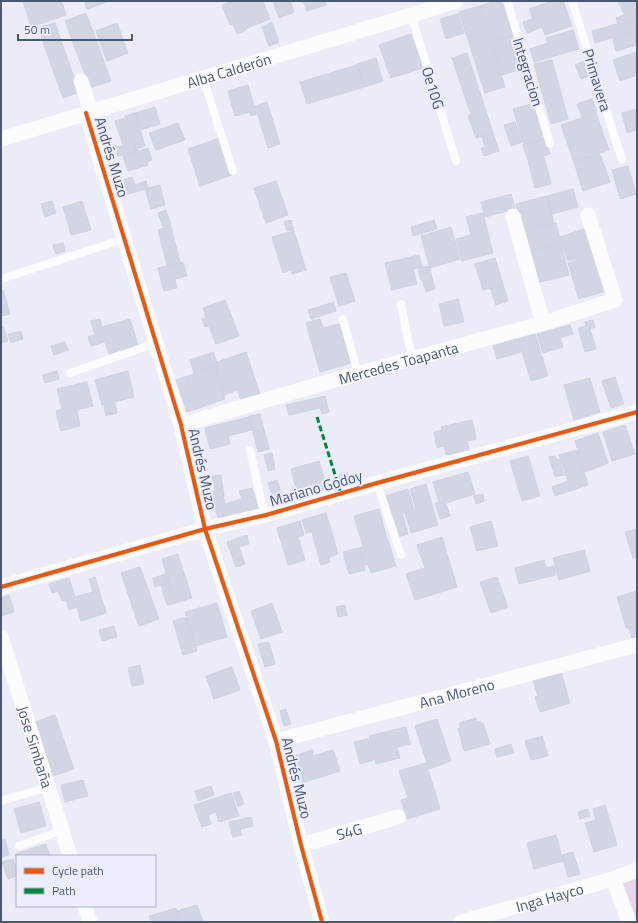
<svg xmlns="http://www.w3.org/2000/svg" width="638" height="923" viewBox="0 0 638 923" font-family="'Titillium Web',sans-serif">
<rect width="100%" height="100%" fill="#ebecf7"/>
<path fill="#e9d5f0" d="M637,879v43l-14,-39z"/>
<g fill="#d2d6e4" stroke="#cdd2e0">
<path d="M23,1h39l4,14 -35,12z"/>
<path d="M84,1h26l-23,8z"/>
<path d="M233,1h30l7,18 -25,10 1,1 -9,4 -4,-10 -3,1 -8,-20z"/>
<path d="M273,1h17l4,11 -15,6z"/>
<path d="M303,1h22l1,4 -19,6z"/>
<path d="M495,1h8l10,34 -21,7 -12,-36z"/>
<path d="M552,1h11l9,25 -27,9 -3,-8 -15,6 -4,-11 10,-3 -4,-10z"/>
<path d="M618,1h13v1l-12,3z"/>
<path d="M637,1v18l-19,6 -2,-7 8,-3 -3,-9z"/>
<path d="M479,6l26,81 -20,6 -26,-81z"/>
<path d="M86,13l25,68 -21,7 -25,-67z"/>
<path d="M458,14l6,19 -18,6 -6,-20z"/>
<path d="M637,20v11l-42,12 -3,-12 24,-7v2z"/>
<path d="M272,22l7,20 -10,4 -7,-19z"/>
<path d="M55,23l24,69 -16,6 -25,-70z"/>
<path d="M117,23l11,30 -21,8 -11,-30z"/>
<path d="M573,30l6,19 -45,13 -4,-13 18,-6 -2,-5z"/>
<path d="M637,32v13l-21,6 -3,-12z"/>
<path d="M411,34l7,20 -32,11 -7,-20z"/>
<path d="M514,35l5,18 -22,7 -6,-18z"/>
<path d="M637,52v23l-17,6 -7,-21z"/>
<path d="M467,53l26,80 -17,5 -8,-23h3l-19,-57z"/>
<path d="M520,54l5,14 -23,7 -5,-14z"/>
<path d="M419,55l4,13 -32,10 -5,-12z"/>
<path d="M376,58l7,23 -18,6 -8,-23z"/>
<path d="M552,60l16,59 -17,5 -17,-60z"/>
<path d="M584,61l5,15 -8,3 -6,-14z"/>
<path d="M357,65l7,22 -57,17 -7,-22z"/>
<path d="M248,85l8,29 -5,2 -1,-4 -15,4 -7,-25z"/>
<path d="M592,99l5,13 -15,5 -5,-13z"/>
<path d="M267,102l13,42 -12,4 -13,-42z"/>
<path d="M535,103l10,36 -21,6 -11,-36z"/>
<path d="M155,107l5,17 -20,6 -5,-17z"/>
<path d="M637,109v21l-10,3 -5,-20z"/>
<path d="M135,113l10,33 -7,3 -1,-4 -3,1 -9,-30z"/>
<path d="M596,113l13,37 -35,12 -13,-37z"/>
<path d="M124,118l9,27 -9,3 -9,-27z"/>
<path d="M515,122l7,20 -11,4 -7,-21z"/>
<path d="M178,123l7,17 -29,10 -7,-17z"/>
<path d="M493,133l6,18 -15,5 -3,-8 4,-1 -3,-10z"/>
<path d="M220,138l12,37 -32,11 -12,-37z"/>
<path d="M546,139l4,15 -22,6 -5,-15z"/>
<path d="M122,146l1,3 13,-3 1,5 -19,5 -3,-9z"/>
<path d="M148,148l4,12 -5,2 1,3 -20,6 -5,-15z"/>
<path d="M600,154l10,28 -27,9 -9,-29z"/>
<path d="M544,157l7,27 -16,4 -7,-27z"/>
<path d="M628,166l8,28 -16,5 -8,-29z"/>
<path d="M132,177l3,8 11,-4 2,7 -26,8 -4,-14z"/>
<path d="M276,181l12,34 -22,8 -12,-35z"/>
<path d="M160,185l5,20 -14,4 -6,-20z"/>
<path d="M573,189l5,18 -26,7 -5,-18z"/>
<path d="M511,194l4,15 -30,8 -4,-15z"/>
<path d="M547,196l7,27 -31,7 -7,-26z"/>
<path d="M52,201l4,12 -11,4 -4,-13z"/>
<path d="M82,201l9,29 -20,5 -8,-28z"/>
<path d="M166,210l5,15 -8,2 -5,-14z"/>
<path d="M483,213l10,40 -31,8 -6,-22 15,-4 -5,-18z"/>
<path d="M291,220l3,10 -7,1 -3,-9z"/>
<path d="M434,220l3,9 -24,7 -2,-9z"/>
<path d="M556,223l5,20 -32,8 -5,-20z"/>
<path d="M171,226l9,36 -13,3 -9,-35z"/>
<path d="M451,227l9,32 -30,9 -9,-32z"/>
<path d="M587,228l8,25 -27,8 -8,-24z"/>
<path d="M294,231l12,39 -14,4 -1,-4 -8,3 -11,-36z"/>
<path d="M63,243l2,8 -9,3 -3,-9z"/>
<path d="M561,243l8,32 -32,8 -8,-32z"/>
<path d="M594,254l12,37 -27,8 -11,-36z"/>
<path d="M419,255l3,12 -9,2 4,15 -25,6 -7,-27z"/>
<path d="M495,258l13,43 -12,4 -6,-17 -7,2 -8,-26z"/>
<path d="M183,262l4,14 -12,3 2,9 -13,3 -6,-23z"/>
<path d="M429,266l6,23 -9,3 -4,-12h-1l-3,-12z"/>
<path d="M346,273l9,28 -16,5 -9,-29z"/>
<path d="M3,290l7,24 -9,2v-25z"/>
<path d="M458,299l6,23 -20,4 -5,-22z"/>
<path d="M225,300l14,36 -23,8 -7,-18 -4,1 -3,-8 4,-1 -3,-10z"/>
<path d="M334,302l2,9 -25,8 -3,-9z"/>
<path d="M100,319l2,8 28,-8 8,26 -29,9 -4,-12 -14,4 -3,-9 7,-2 -4,-14z"/>
<path d="M320,319l3,9 16,-4 12,39 -31,9 -14,-49z"/>
<path d="M593,320l2,7 -5,2 6,20 -11,3 -7,-24 8,-2 -1,-4z"/>
<path d="M570,325l3,9 -13,4 3,9 -20,6 -6,-19z"/>
<path d="M3,326l5,15 -7,2v-16z"/>
<path d="M21,331l2,8 -12,4 -3,-9z"/>
<path d="M535,334l13,42 -17,5 -13,-42z"/>
<path d="M517,339l4,13 -24,7 -4,-13z"/>
<path d="M65,342l3,8 -14,5 -3,-9z"/>
<path d="M213,352l5,13 -24,8 -4,-13z"/>
<path d="M246,352l14,42 -19,7 -3,-11 -14,5 -9,-28 3,-1 -1,-4z"/>
<path d="M215,367l10,32 -38,13 -11,-32z"/>
<path d="M57,371l2,8 -14,4 -2,-8z"/>
<path d="M128,371l6,26 -32,8 -7,-25z"/>
<path d="M615,377l9,27 -13,4 -9,-27z"/>
<path d="M590,378l10,34 -26,8 -10,-35z"/>
<path d="M87,382l6,24 -16,4 3,16 -19,5 -5,-20 6,-2 -5,-20z"/>
<path d="M325,396l4,16 -7,2 -2,-6 -31,7 -3,-10z"/>
<path d="M115,403l2,10 -11,3 -2,-10z"/>
<path d="M260,414l9,35 -11,3 -9,-36z"/>
<path d="M249,417l3,13 -24,6 2,8 -20,5 -5,-21z"/>
<path d="M472,420l4,19 -9,2 2,10 -23,4 -2,-9 -7,2 -3,-16 8,-2 -1,-3z"/>
<path d="M625,425l10,29 -23,7 -9,-29z"/>
<path d="M598,433l10,30 -23,9 -10,-31z"/>
<path d="M577,450l11,35 -33,11 -3,-9 16,-6 -9,-26z"/>
<path d="M272,453l3,16 -7,2 -4,-16z"/>
<path d="M528,456l12,40 -18,5 -12,-40z"/>
<path d="M555,456l2,4 2,-1 5,16 -9,2 -6,-20z"/>
<path d="M319,461l9,31 -29,7 -8,-30z"/>
<path d="M347,472l4,15 -8,2 -4,-14z"/>
<path d="M468,472l7,22 -29,9 4,13 -10,3 -5,-16 4,-1 -6,-20z"/>
<path d="M221,475l2,14 -8,1 -3,-14z"/>
<path d="M277,480l8,23 -9,3 -8,-23z"/>
<path d="M426,484l12,41 -27,8 -6,-20 11,-4 -6,-20z"/>
<path d="M252,488l7,22 -40,12 -7,-23 11,-3 2,8 17,-5 -3,-8z"/>
<path d="M223,489l1,7 -16,4 -2,-7z"/>
<path d="M408,489l6,20 -12,4 6,21 -10,3 -12,-41z"/>
<path d="M483,494l1,7 -8,3 -2,-8z"/>
<path d="M379,509l8,30 -24,7 -9,-30z"/>
<path d="M326,513l12,41 -9,3 1,5 -9,3 -9,-33 -6,1 -4,-13z"/>
<path d="M300,521l4,14 -6,2 7,23 -17,5 -11,-37z"/>
<path d="M491,521l7,25 -21,5 -7,-24z"/>
<path d="M637,529v27l-4,2 -8,-26z"/>
<path d="M247,535l2,9 -10,3 6,17 -9,3 -9,-25z"/>
<path d="M442,537l15,50 -42,13 -9,-26 19,-6 -8,-23z"/>
<path d="M388,540l8,26 -25,7 -3,-9 -3,1 -6,-17z"/>
<path d="M359,548l6,22 -16,4 -6,-22z"/>
<path d="M584,550l6,21 -31,9 -6,-22z"/>
<path d="M178,554l14,44 -17,5 -13,-44z"/>
<path d="M544,560l2,8 8,-2 2,9 -37,9 -4,-16z"/>
<path d="M140,567l19,52 -20,7 -18,-53z"/>
<path d="M166,574l3,8 -14,5 -2,-9z"/>
<path d="M95,577l11,36 -25,8 -4,-14 -8,3 -3,-10 -4,1 -4,-10 -6,2 -3,-9 20,-6 6,19 18,-5 -4,-13z"/>
<path d="M497,577l11,30 -17,6 -11,-31z"/>
<path d="M169,583l6,20 -8,2 -6,-20z"/>
<path d="M637,591v46l-5,1 -3,-10h-3l-9,-31z"/>
<path d="M9,595l5,17 -13,4v-18z"/>
<path d="M217,603l10,34 -32,9 -10,-34z"/>
<path d="M272,603l10,29 -21,7 -10,-28z"/>
<path d="M345,605l2,10 -9,2 -2,-10z"/>
<path d="M186,617l11,34 -14,4 -10,-34z"/>
<path d="M114,626l3,11 -15,4 -3,-11z"/>
<path d="M269,642l6,22 -10,3 -7,-23z"/>
<path d="M140,665l4,19 -12,2 -4,-18z"/>
<path d="M232,667l8,23 -26,9 -8,-23z"/>
<path d="M561,672l9,31 -30,9 -5,-15 3,-1 -5,-16z"/>
<path d="M286,709l5,15 -7,2 -4,-15z"/>
<path d="M55,715l19,54 -21,7 -18,-54z"/>
<path d="M476,718l1,4 3,-1 1,3 2,-1 7,21 -26,7 -6,-22 3,-1 -2,-5z"/>
<path d="M437,719l14,42 -22,8 -14,-43z"/>
<path d="M406,727l4,17 -13,3 3,11 -24,6 -7,-28z"/>
<path d="M542,736l6,20 -17,4 -6,-19z"/>
<path d="M368,739l6,21 -14,4 -6,-22z"/>
<path d="M511,744l3,9 -17,4 -2,-8z"/>
<path d="M312,750l1,6 20,-6 7,21 -38,12 -8,-27z"/>
<path d="M426,763l14,46 -33,10 -6,-19 7,-2 -9,-27z"/>
<path d="M83,780l5,16 -23,6 -4,-17z"/>
<path d="M211,786l3,9 -16,6 -3,-10z"/>
<path d="M239,791l5,13 -6,2 -5,-13z"/>
<path d="M231,793l8,23 -20,6 -3,-10 -8,3 3,9 -9,3 -8,-22z"/>
<path d="M39,802l7,24 -25,7 -7,-24z"/>
<path d="M605,805l12,40 -23,7 -9,-29 11,-3 -3,-11z"/>
<path d="M588,809l2,7 -10,3 -2,-7z"/>
<path d="M251,817l2,9 -13,3 2,6 -9,2 -4,-15z"/>
<path d="M556,835l7,26 -29,8 -7,-26z"/>
<path d="M5,839l4,16 -8,2v-17z"/>
<path d="M46,844l4,12h-33v4l-2,-6z"/>
<path d="M573,852l7,22 -12,3 -6,-22z"/>
<path d="M13,859l4,12v5l-9,3 -6,-17z"/>
<path d="M197,905l6,17h-22l-4,-11z"/>
<path d="M176,908l4,14h-29l-2,-6z"/>
</g>
<g fill="none" stroke-linecap="round" stroke-linejoin="round">
<g stroke="#fcfcfe" stroke-width="8">
<path d="M507,1l43,143"/>
<path d="M572,1l50,159"/>
<path d="M412,15l4,16 40,130"/>
<path d="M203,78l30,93"/>
<path d="M1,279l123,-40"/>
<path d="M401,304l8,41 5,14"/>
<path d="M343,319l15,55"/>
<path d="M70,373l86,-30"/>
<path d="M250,450l12,54 4,11"/>
<path d="M377,483l24,72"/>
<path d="M1,801l47,-14"/>
<path d="M19,846l33,-12 10,-5"/>
</g>
<g stroke="#fcfcfe" stroke-width="15">
<path d="M81,81l10,31"/>
<path d="M86,113l95,312 24,104 71,212 25,104 21,77"/>
<path id="s1" d="M1,139l411,-124 44,-14"/>
<path d="M513,216l30,107"/>
<path id="s2" d="M181,425l136,-40 226,-62 72,-23 -27,-85"/>
<path d="M1,587l204,-58 61,-14 111,-32 260,-71"/>
<path id="s3" d="M1,637l69,219"/>
<path id="s4" d="M276,741l361,-96"/>
<path id="s5" d="M301,845l97,-28"/>
<path d="M613,879l16,43"/>
<path d="M85,906l5,16"/>
<path id="s6" d="M461,922l152,-43 24,-9"/>
</g>
<path stroke="#00873e" stroke-width="3" stroke-dasharray="6 3" stroke-linecap="butt" d="M317,417l24,77"/>
<g stroke="#ecedff" stroke-width="6">
<g id="cycleway">
<path d="M86,113l95,312 24,104 71,212 25,104 21,77"/>
<path d="M1,587l204,-58 61,-14 111,-32 260,-71"/>
</g>
</g>
<use href="#cycleway" stroke="#e8590c" stroke-width="4"/>
</g>
<g text-anchor="middle" dominant-baseline="central" stroke-width="4" stroke-linejoin="round" paint-order="stroke">
<g font-size="15" fill="#4a5876" stroke="#ecedff">
<text stroke="none"><textPath href="#s1" startOffset="238">Alba Calderón</textPath></text>
<text transform="translate(528 72) rotate(73)">Integracion</text>
<text transform="translate(597 80) rotate(73)">Primavera</text>
<text transform="translate(433 88) rotate(73)">Oe10G</text>
<text transform="translate(112 157) rotate(73)">Andrés Muzo</text>
<text stroke="none"><textPath href="#s2" startOffset="226">Mercedes Toapanta</textPath></text>
<text transform="translate(203 469) rotate(77)">Andrés Muzo</text>
<text transform="translate(316 488) rotate(-16)">Mariano Godoy</text>
<text stroke="none"><textPath href="#s4" startOffset="187">Ana Moreno</textPath></text>
<text stroke="none"><textPath href="#s3" startOffset="115">Jose Simbaña</textPath></text>
<text transform="translate(297 778) rotate(76)">Andrés Muzo</text>
<text stroke="none"><textPath href="#s5" startOffset="50">S4G</textPath></text>
<text stroke="none"><textPath href="#s6" startOffset="92">Inga Hayco</textPath></text>
</g>
</g>
<rect width="638" height="923" fill="none" stroke="#4a5876" stroke-width="4"/>
<rect x="16" y="855" width="140" height="52" fill="#ecedff" stroke="#abb1c8"/>
<rect x="24" y="868" width="20" height="6" fill="#e8590c" stroke="#abb1c8"/>
<text x="52" y="875" font-size="12" fill="#4a5876">Cycle path</text>
<rect x="24" y="888" width="20" height="6" fill="#00873e" stroke="#abb1c8"/>
<text x="52" y="895" font-size="12" fill="#4a5876">Path</text>
<path d="M18 34v6h114v-6" fill="none" stroke="#4a5876" stroke-width="2"/>
<text x="24" y="34" font-size="12" fill="#4a5876" stroke="#ecedff" stroke-width="3" paint-order="stroke">50 m</text>
</svg>
